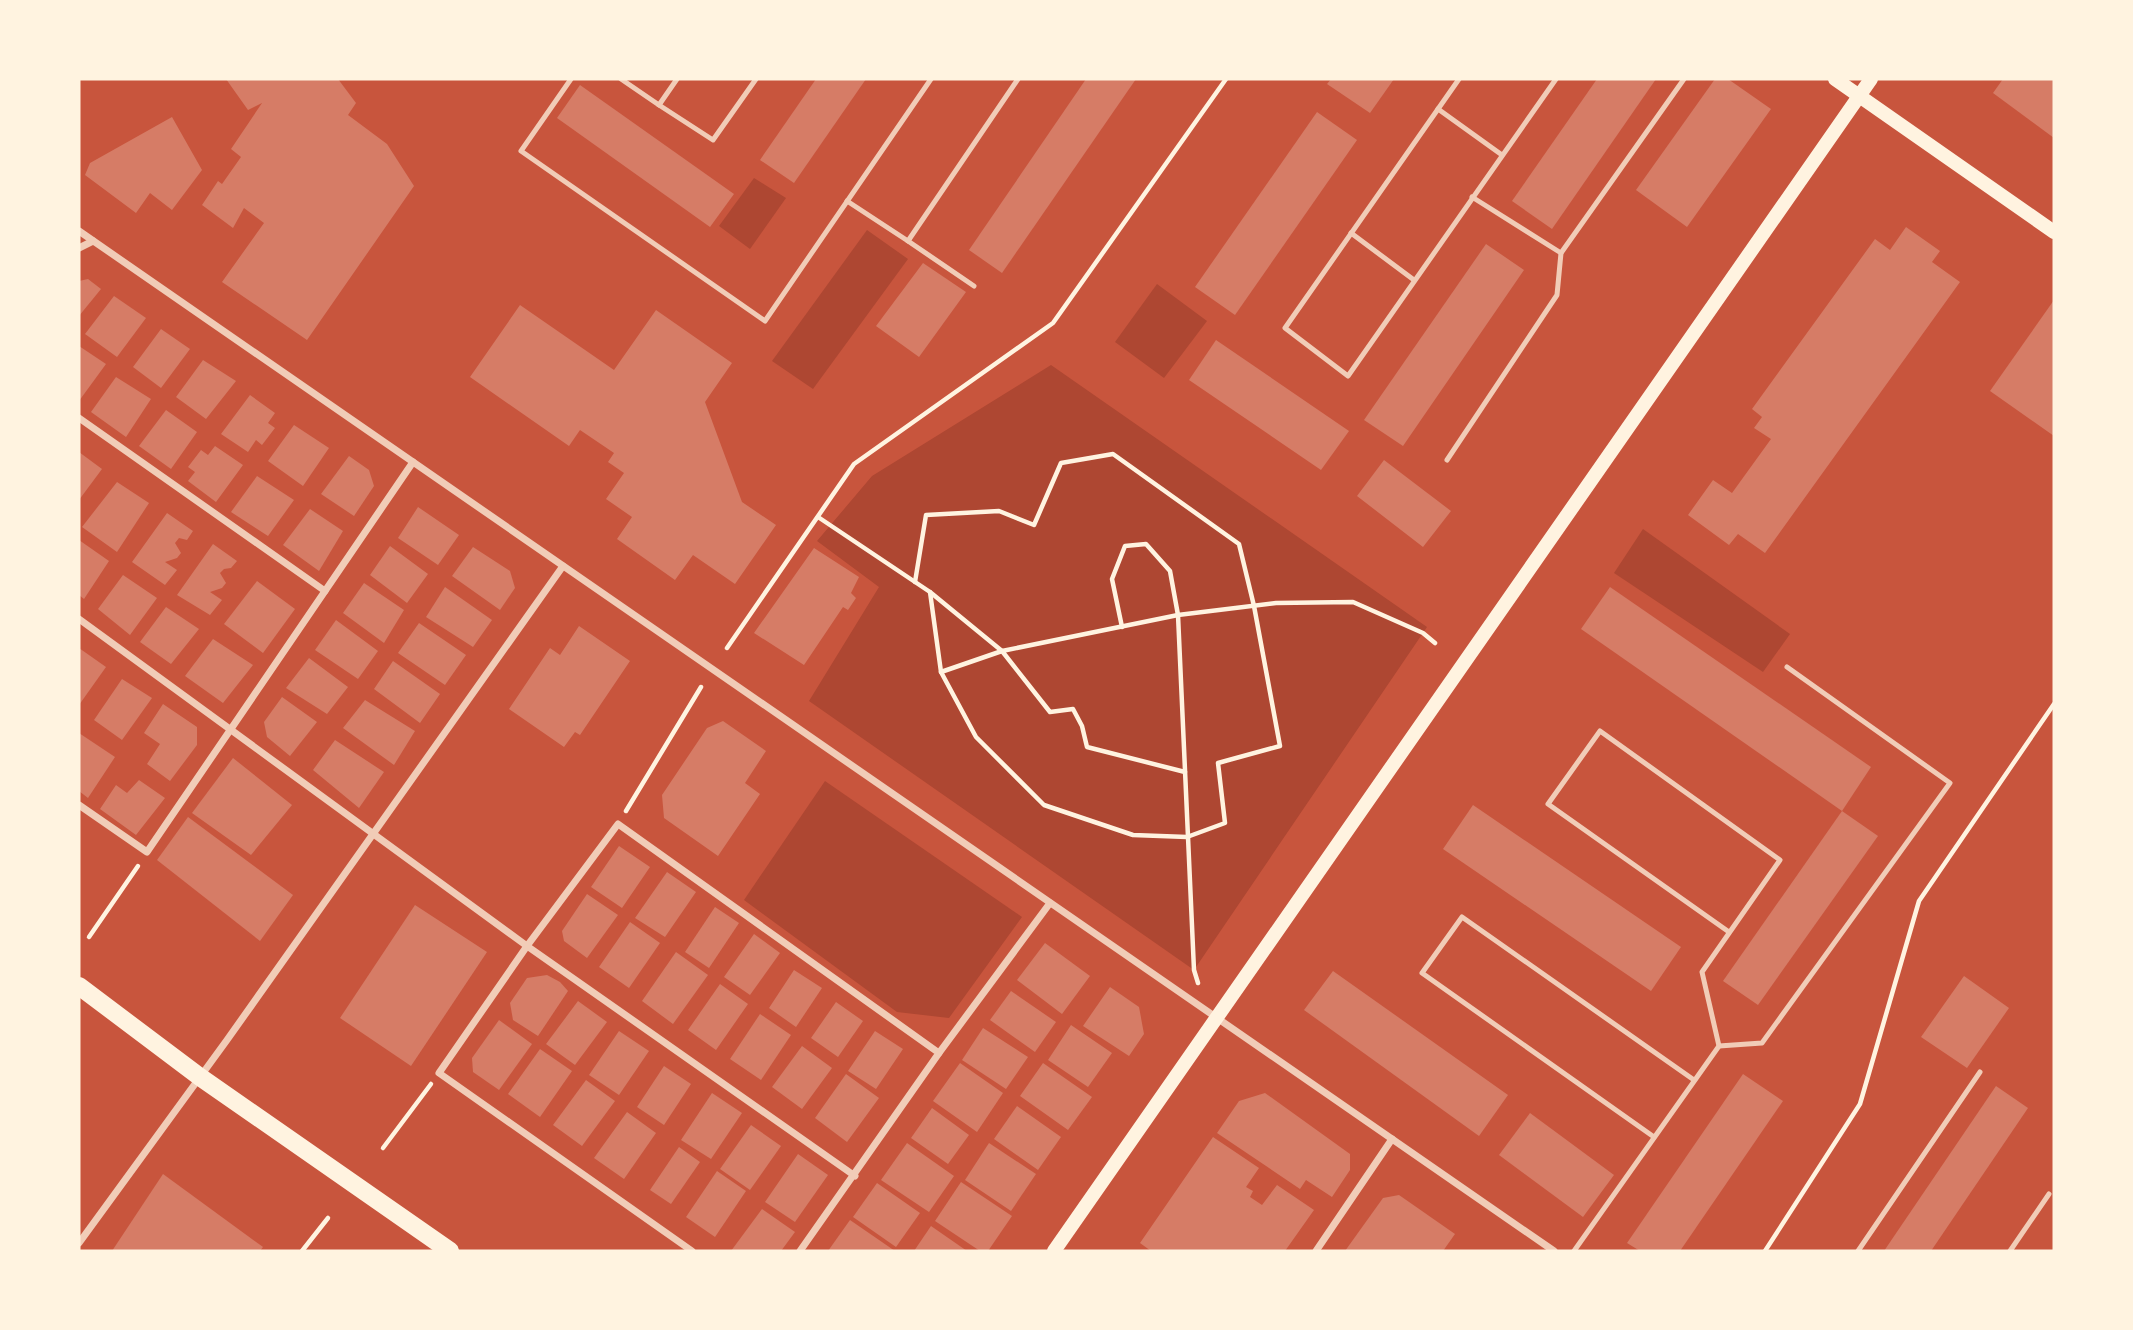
<svg xmlns="http://www.w3.org/2000/svg" width="2133" height="1330" viewBox="0 0 2133 1330" font-family="'Roboto Condensed',sans-serif">
<rect width="100%" height="100%" fill="#c8553d"/>
<g fill="#ae4732">
<path d="M754,178l32,20 -36,51 -31,-23z"/>
<path d="M867,230l41,29 -95,130 -41,-28z"/>
<path d="M1157,284l50,37 -43,57 -49,-36z"/>
<path d="M1051,365l376,262 -233,343 -385,-269 70,-114 -62,-46 55,-65z"/>
<path d="M1643,529l147,105 -27,38 -149,-99z"/>
<path d="M825,781l197,136 -73,101 -52,-6 -153,-112z"/>
</g>
<g fill="#d67c66">
<path d="M226,79h112l18,24 -8,12 39,29 27,42 -107,154 -85,-58 42,-59 -20,-15 -11,20 -31,-23 16,-24 4,3 19,-27 -10,-8 31,-46 -14,7z"/>
<path d="M816,79h50l-72,104 -34,-23z"/>
<path d="M1086,79h50l-134,194 -33,-23z"/>
<path d="M1331,79h63l-24,34 -43,-29z"/>
<path d="M1597,79h59l-104,150 -40,-28z"/>
<path d="M1715,79h13l43,30 -84,118 -51,-37z"/>
<path d="M2003,79h51v59l-61,-45z"/>
<path d="M580,85l154,109 -24,33 -153,-109z"/>
<path d="M1317,112l40,28 -122,175 -40,-28z"/>
<path d="M172,117l30,53 -30,40 -22,-17 -14,20 -51,-38 5,-12z"/>
<path d="M1906,227l34,24 -8,11 28,20 -195,271 -27,-19 -9,11 -41,-30 25,-35 19,13 39,-54 -17,-11 8,-11 -10,-8 123,-170 15,11z"/>
<path d="M1486,244l38,26 -121,176 -39,-26z"/>
<path d="M923,263l43,29 -47,65 -43,-31z"/>
<path d="M88,279l13,10 -22,27v-35z"/>
<path d="M114,296l32,22 -29,39 -32,-23z"/>
<path d="M2054,300v136l-64,-45z"/>
<path d="M520,305l94,65 42,-60 76,53 -27,39 37,100 34,23 -41,59 -42,-29 -18,25 -58,-41 15,-22 -26,-18 18,-26 -16,-11 6,-9 -34,-23 -11,16 -99,-69z"/>
<path d="M161,329l29,20 -29,39 -28,-21z"/>
<path d="M1216,340l133,91 -28,39 -132,-90z"/>
<path d="M79,346l27,18 -27,37z"/>
<path d="M203,360l33,21 -30,38 -30,-22z"/>
<path d="M116,377l35,22 -25,38 -35,-25z"/>
<path d="M250,395l25,18 -7,10 7,5 -13,17 -6,-5 -8,12 -27,-18z"/>
<path d="M166,410l31,22 -26,37 -32,-23z"/>
<path d="M294,425l35,23 -26,38 -35,-25z"/>
<path d="M215,446l28,19 -27,37 -28,-21 7,-9 -7,-5 13,-17 7,5z"/>
<path d="M79,452l23,17 -23,31z"/>
<path d="M349,456l20,14 5,16 -20,30 -33,-22z"/>
<path d="M1384,460l67,51 -28,36 -66,-51z"/>
<path d="M257,476l37,24 -26,36 -37,-24z"/>
<path d="M117,482l32,21 -32,49 -35,-25z"/>
<path d="M418,507l41,28 -21,30 -40,-27z"/>
<path d="M310,509l33,22 -24,40 -36,-26z"/>
<path d="M167,513l26,18 -6,9 -8,-2 -4,5 6,10 -4,5 -12,4 12,8 -12,15 -33,-23z"/>
<path d="M79,540l30,21 -25,38 -5,-4z"/>
<path d="M213,544l24,17 -6,7 -7,1 -4,4 6,10 -4,5 -12,4 12,8 -12,15 -33,-20z"/>
<path d="M390,546l38,28 -21,29 -37,-28z"/>
<path d="M473,547l37,24 5,17 -15,22 -48,-34z"/>
<path d="M814,548l45,29 -8,16 5,5 -8,12 -5,-3 -39,58 -50,-32z"/>
<path d="M123,575l34,23 -27,37 -32,-26z"/>
<path d="M257,581l38,28 -32,44 -39,-29z"/>
<path d="M364,583l40,27 -20,33 -41,-30z"/>
<path d="M445,587l47,33 -19,27 -47,-30z"/>
<path d="M1610,587l261,180 -29,44 -261,-182z"/>
<path d="M166,607l33,22 -28,35 -31,-22z"/>
<path d="M336,620l42,31 -20,28 -43,-29z"/>
<path d="M419,623l47,32 -21,30 -47,-32z"/>
<path d="M579,626l51,35 -50,74 -5,-3 -11,15 -55,-38 41,-61 10,7z"/>
<path d="M213,639l40,26 -30,38 -38,-27z"/>
<path d="M79,648l27,19 -27,38z"/>
<path d="M309,658l39,29 -21,27 -41,-26z"/>
<path d="M393,661l47,33 -20,29 -46,-34z"/>
<path d="M122,679l30,19 -30,42 -28,-20z"/>
<path d="M282,697l35,25 -27,34 -23,-19 -3,-15z"/>
<path d="M365,700l50,31 -21,34 -51,-37z"/>
<path d="M163,704l34,23v18l-27,36 -23,-17 13,-20 -16,-11z"/>
<path d="M723,721l43,30 -21,32 15,11 -42,62 -54,-38 -2,-23 45,-67z"/>
<path d="M79,733l36,24 -27,41 -9,-7z"/>
<path d="M335,740l49,32 -25,36 -46,-38z"/>
<path d="M233,758l59,47 -41,50 -59,-42z"/>
<path d="M139,780l26,18 -29,37 -36,-26 16,-24 11,8z"/>
<path d="M1473,805l208,142 -30,44 -208,-142z"/>
<path d="M1842,811l36,25 -120,169 -35,-24z"/>
<path d="M188,817l105,78 -33,46 -103,-81z"/>
<path d="M619,846l31,21 -28,41 -31,-21z"/>
<path d="M667,872l29,20 -31,45 -30,-19z"/>
<path d="M587,894l31,21 -31,43 -23,-17 -2,-10z"/>
<path d="M415,905l72,47 -76,114 -71,-48z"/>
<path d="M715,907l24,16 -30,45 -24,-16z"/>
<path d="M630,922l30,21 -31,45 -30,-21z"/>
<path d="M754,934l26,19 -30,42 -26,-18z"/>
<path d="M1045,943l45,33 -28,38 -45,-34z"/>
<path d="M676,952l32,23 -35,49 -31,-23z"/>
<path d="M794,970l28,18 -26,39 -27,-19z"/>
<path d="M1333,971l175,124 -29,41 -175,-126z"/>
<path d="M547,975l13,7 8,9 -30,45 -25,-16 -3,-17 17,-25z"/>
<path d="M1964,976l45,32 -42,60 -46,-31z"/>
<path d="M720,984l28,20 -32,46 -28,-20z"/>
<path d="M1110,987l29,20 5,27 -15,22 -46,-30z"/>
<path d="M1011,991l45,31 -21,30 -45,-32z"/>
<path d="M578,1001l29,21 -32,43 -29,-21z"/>
<path d="M836,1002l27,19 -25,36 -27,-19z"/>
<path d="M760,1014l31,21 -30,45 -31,-21z"/>
<path d="M499,1020l33,24 -33,46 -26,-18 -1,-14z"/>
<path d="M1071,1025l41,28 -24,34 -40,-27z"/>
<path d="M983,1028l45,29 -22,32 -44,-29z"/>
<path d="M619,1031l30,20 -30,44 -30,-20z"/>
<path d="M875,1031l28,18 -27,40 -28,-18z"/>
<path d="M802,1046l30,22 -30,41 -30,-22z"/>
<path d="M540,1049l32,22 -32,46 -32,-23z"/>
<path d="M960,1063l43,30 -26,39 -44,-31z"/>
<path d="M1043,1063l49,34 -24,33 -48,-34z"/>
<path d="M664,1066l27,18 -27,41 -27,-18z"/>
<path d="M846,1074l33,24 -32,44 -32,-24z"/>
<path d="M1743,1074l40,27 -103,150h-40l-13,-8z"/>
<path d="M586,1080l29,21 -33,45 -29,-21z"/>
<path d="M1996,1086l32,22 -97,143h-47z"/>
<path d="M712,1093l30,20 -31,46 -30,-19z"/>
<path d="M1265,1093l85,61v16l-18,27 -26,-17 -6,9 -83,-56 22,-32z"/>
<path d="M1017,1106l44,31 -23,33 -44,-31z"/>
<path d="M932,1108l37,27 -21,29 -37,-26z"/>
<path d="M627,1112l29,21 -32,46 -30,-21z"/>
<path d="M1530,1113l84,62 -31,42 -84,-62z"/>
<path d="M751,1125l30,21 -31,44 -30,-21z"/>
<path d="M1213,1137l46,31 -13,19 7,4 -3,6 12,8 15,-20 37,25 -29,41h-134l-11,-8z"/>
<path d="M907,1143l47,33 -25,36 -48,-32z"/>
<path d="M989,1143l47,31 -25,37 -46,-31z"/>
<path d="M679,1147l21,15 -29,42 -21,-14z"/>
<path d="M798,1154l30,21 -33,47 -30,-20z"/>
<path d="M717,1171l29,20 -31,46 -29,-20z"/>
<path d="M163,1174l100,73 -3,4h-148z"/>
<path d="M961,1182l51,34 -24,35h-8l-45,-30z"/>
<path d="M877,1183l43,30 -24,34 -43,-30z"/>
<path d="M1399,1195l56,39 -12,17h-98l38,-53z"/>
<path d="M762,1209l33,23 -14,19h-50z"/>
<path d="M850,1220l45,31h-67z"/>
<path d="M931,1226l36,25h-53z"/>
</g>
<g fill="none" stroke-linecap="round" stroke-linejoin="round">
<g stroke="#fff3e0" stroke-width="4.5">
<path d="M818,517l112,75 72,59 48,61 23,-3 9,17 5,21 98,25"/>
<path d="M915,582l11,-67 73,-4 35,14 27,-62 52,-9 126,90 15,62 26,140 -62,17 7,60 -38,14 -54,-2 -89,-30 -68,-68 -35,-65 -11,-80"/>
<path d="M1122,627l-10,-48 13,-33 21,-2 24,27 8,44 16,355 4,13"/>
<path d="M727,648l127,-184 199,-141 173,-244"/>
<path d="M941,672l61,-21 176,-36 98,-12 77,-1 70,31 12,10"/>
<path d="M626,811l75,-124"/>
<path d="M89,937l49,-71"/>
<path d="M383,1148l48,-64"/>
<path d="M302,1251l26,-33"/>
<path d="M1765,1251l95,-147 59,-203 135,-197"/>
</g>
<g stroke="#f1ccb7" stroke-width="5">
<path d="M571,79l-50,72 244,170 166,-242"/>
<path d="M621,79l38,26 18,-26"/>
<path d="M1459,79l-174,249 63,48 208,-297"/>
<path d="M659,105l54,35 43,-61"/>
<path d="M1438,109l64,46"/>
<path d="M1472,197l89,56"/>
<path d="M847,201l61,40 110,-162"/>
<path d="M1351,233l63,47"/>
<path d="M908,241l66,45"/>
<path d="M1447,460l110,-165 4,-42 123,-174"/>
<path d="M1719,1046l43,-3 188,-260 -163,-116"/>
<path d="M1654,1137l-232,-164 40,-56 232,163"/>
<path d="M1574,1251l145,-205 -17,-74 78,-112 -180,-129 -52,73 181,128"/>
<path d="M1858,1251l122,-179"/>
<path d="M2010,1251l39,-57"/>
</g>
<g stroke="#f1ccb7" stroke-width="7">
<path d="M79,231l1475,1020"/>
<path d="M79,248l14,-7"/>
<path d="M79,418l246,173"/>
<path d="M79,619l448,327 328,230"/>
<path d="M79,805l68,47 266,-390"/>
<path d="M939,1053l111,-150"/>
<path d="M79,1243l148,-203 336,-474"/>
<path d="M692,1251l-253,-178 88,-127 91,-122 321,229 -139,198"/>
<path d="M1316,1251l76,-112"/>
</g>
<g stroke="#fff3e0" stroke-width="14">
<path d="M1835,79l219,153"/>
<path d="M1054,1251l817,-1172"/>
</g>
<path stroke="#fff3e0" stroke-width="18" d="M79,986l121,91 250,174"/>
</g>
<rect width="2133" height="1330" fill="none" stroke="#fff3e0" stroke-width="161"/>
</svg>
